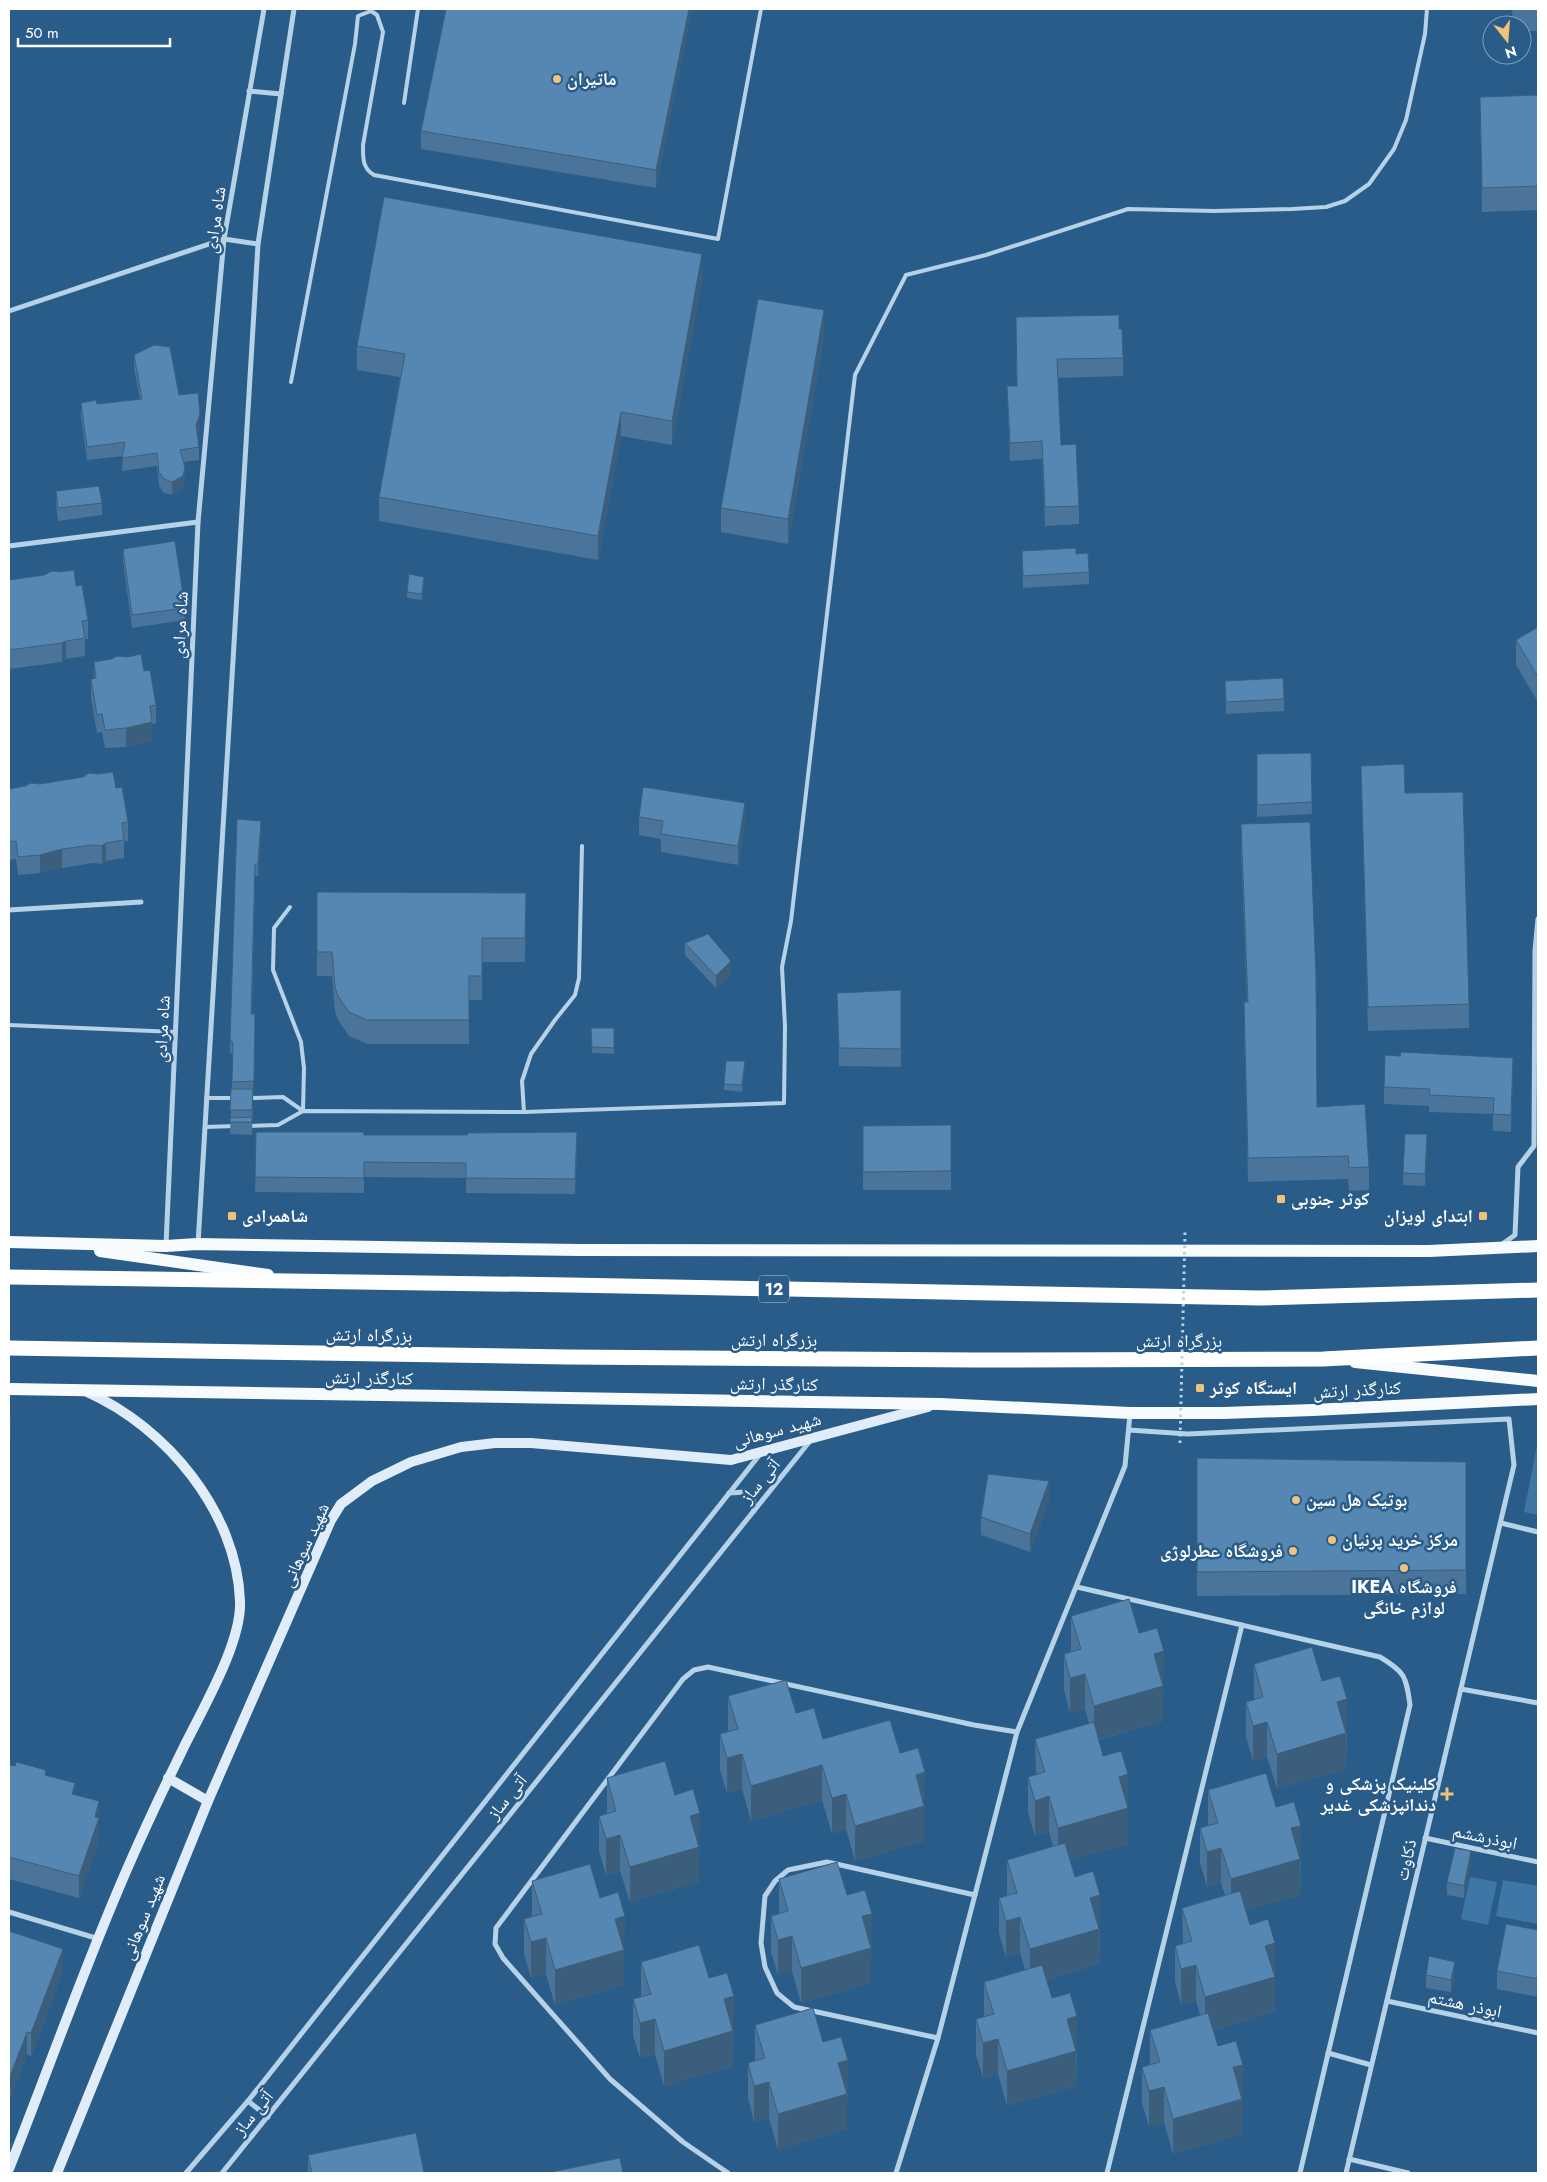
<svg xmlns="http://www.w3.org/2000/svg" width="1547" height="2182" viewBox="0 0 1547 2182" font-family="Jost,'Noto Naskh Arabic',sans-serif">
<rect width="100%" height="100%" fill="#295c88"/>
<g fill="#3e76a5">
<path d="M1538,1440v75l-14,-3z"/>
<path d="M1470,1877l27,5 -9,43 -27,-6z"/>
<path d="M1503,1880l35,6v38l-42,-8z"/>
</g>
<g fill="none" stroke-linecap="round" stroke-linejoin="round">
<g stroke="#b6d2e8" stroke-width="4">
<path d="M404,103l14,-94"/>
<path d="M291,382l64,-338 3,-28 13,-5 6,4 6,17 -20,113c0,12 -1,23 11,30l344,64 43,-230"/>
<path d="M290,907l-16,21 -1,42 28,72 3,26 -1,43"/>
<path d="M9,1025l167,7"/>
<path d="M206,1098h29"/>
<path d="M250,1098l33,-1 20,14"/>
<path d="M524,1112l-2,-31 9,-27 24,-34 20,-25 4,-17 3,-132"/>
<path d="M247,1126l31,-1 25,-14 221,1 260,-9 1,-77 -3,-59 9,-46 64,-546 51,-100 80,-20 142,-46 86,2 78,-2 34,-2 19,-6 24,-17 25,-35 12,-29 19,-86 2,-25"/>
<path d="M205,1127l30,-1"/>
</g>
<g stroke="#b6d2e8" stroke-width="5">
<path d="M249,91l32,3"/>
<path d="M9,311l215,-72 34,5"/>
<path d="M9,546l189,-24"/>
<path d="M9,910l132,-8"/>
<path d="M198,1244l60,-1000 36,-235"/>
<path d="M166,1245l32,-723 26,-283 40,-230"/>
<path d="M1501,1245l14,-10 3,-68 16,-21 1,-195 3,-32"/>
<path d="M1129,1430l59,4 321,-15 5,46 -168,708"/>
<path d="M729,1493l16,-1 8,7 1,12"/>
<path d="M1501,1523l37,9"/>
<path d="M1077,1587l303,70c25,15 26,19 30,48l-110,468"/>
<path d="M1461,1689l77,14"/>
<path d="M1425,1838l113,24"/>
<path d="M9,1912l90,27"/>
<path d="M1387,2001l151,32"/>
<path d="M938,2038l-144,-31 -17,-14 -12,-26 -4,-24 4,-47 10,-15 13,-11 39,-8 148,33"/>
<path d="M1328,2053l43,12"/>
<path d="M248,2101l20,16"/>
<path d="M1349,2159l59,14"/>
<path d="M186,2173l62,-72 513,-648"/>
<path d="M222,2173l588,-732"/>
<path d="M728,2173l-45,-31 -73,-63 -107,-121 -8,-14 1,-16 187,-249 11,-9 14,-3 266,58 43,7"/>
<path d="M896,2173l42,-135 79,-306 108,-266 5,-52"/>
<path d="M1107,2173l135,-548"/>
</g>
<g stroke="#e0ecf8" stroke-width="10">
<path d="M168,1778l40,23"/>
<path d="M9,2169c36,-91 69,-184 107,-274 20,-48 42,-95 65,-142 19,-40 61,-109 59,-152 -3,-89 -74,-174 -153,-209"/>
<path d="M57,2173l151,-372 123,-281 10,-16 31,-23 39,-19 50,-15 34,-4h36l200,17 197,-53"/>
</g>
<g stroke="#f8fbfe" stroke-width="12">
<path d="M9,1242l157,4 31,-2 382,6 850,1 109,-5"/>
<path d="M100,1251l168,24"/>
<path d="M1355,1362l183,19"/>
<path d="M9,1389l931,15 190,9h93l90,-3 225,-11"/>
</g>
<g stroke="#fff" stroke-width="15">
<path d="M9,1277l561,8 691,13 277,-8"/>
<path d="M9,1348l559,9 407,3 348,-1 215,-11"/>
</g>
<path stroke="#b6d2e8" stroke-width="3" stroke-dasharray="2.5 4" stroke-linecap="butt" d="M1180,1443l5,-211"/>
</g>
<g fill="#4a7499">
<path d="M446,9h246l-36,179 -235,-39v-18z"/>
<path d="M1512,9h26v22h-16v-6h-9z"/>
<path d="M1538,95v115l-56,2 -2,-115z"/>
<path d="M702,279l-30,166 -51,-9 -23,124 -219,-39v-24l21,-120 -43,-7v-24z"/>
<path d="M1119,329l4,29v18l-65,2 3,67 18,61v18l-34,2 -3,-67 -32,2 -3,-75h10l-1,-50z"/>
<path d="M824,335l-36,209 -67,-12v-24z"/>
<path d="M134,355l45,40 21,32 -3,8 2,12v13l-15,2 1,18 -2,9 -11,6 -8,-2 -5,-7 -2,-20 -35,5 1,-15 -36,4 -6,-44v-13l16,1 43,-5 -6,-30z"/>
<path d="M56,491l46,12v12l-44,6 -2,-17z"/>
<path d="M123,549l62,59v12l-53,8 -9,-67z"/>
<path d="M1022,551l54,3 13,18v12l-66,4z"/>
<path d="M9,580l67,6 12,34v19h-3v17l-19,3 -4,3 -53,7z"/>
<path d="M424,583l-2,17 -15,-2v-6z"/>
<path d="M1538,627v75l-22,-37v-25z"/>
<path d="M94,662l50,9 12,34v18l-4,1v17l-26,6 -21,1 -3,-16 -5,1 -6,-35v-19h3z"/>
<path d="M1225,681l59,18v12l-58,3z"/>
<path d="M1311,753l1,61 -55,3v-63z"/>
<path d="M1361,766l44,27 64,211v24l-101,3z"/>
<path d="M40,784l76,4 12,34v19h-4v17l-18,3 -4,3 -9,-1 -31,5 -22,5 -22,2 -2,-16 -6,1 -1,-5v-66z"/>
<path d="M639,817l106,4 -7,44 -77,-13v-13l-22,-4z"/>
<path d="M237,819l24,14 -3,43h-3l-3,138 3,13 -3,108 -22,-1 3,-79 -1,-2h-2v-12z"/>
<path d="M1241,824l76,283 52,60v23l-20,1 -1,-12 -100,3 -4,-156v-24h3l-6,-154z"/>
<path d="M317,892l209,1 -1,69h-43v38h-13v44h-102l-18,-8 -11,-16 -3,-9 -3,-35h-15z"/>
<path d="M685,943l46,30 -15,15 -31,-33z"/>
<path d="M901,990v77l-62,-1 -2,-73z"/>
<path d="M591,1028h23v26l-22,-1z"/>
<path d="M745,1068l-3,24 -18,-2v-6z"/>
<path d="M1513,1074l-2,58 -18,-1v-17l-64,-2v-6l-45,-2v-17z"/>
<path d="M951,1125v65h-88v-64z"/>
<path d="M256,1132l108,3 213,13 -2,46 -109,-1v-15l-102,-1v16l-109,-1z"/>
<path d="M1427,1147l-2,39 -22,-1v-12z"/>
<path d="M1197,1458l269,4v132l-269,2z"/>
<path d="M1049,1500l-19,52 -49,-17v-18z"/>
<path d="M1071,1616l68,17 25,54h-1v34l-64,19 4,16 25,54v34l-58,16 5,17 25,53 -1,34 -52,16 5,18 25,54 -1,34 -69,20 -9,-32 -15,4 -7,-23v-36l8,-2v-35l41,-12 -5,-17 -14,4 -7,-24v-35l8,-2v-36l46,-14 -4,-14 -14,4 -7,-24v-35l8,-2 -1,-36 54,-15 -4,-15 -15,4 -6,-23v-36l7,-2z"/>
<path d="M1254,1664l68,17 25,54 -1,34 -69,20 -10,-32 -14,4 -7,-24v-35l8,-2z"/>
<path d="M728,1696l68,17 27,26 77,14 25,54h-1v34l-69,20 -9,-32 -14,5 -10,-34 -71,21 -9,-32 -15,4 -7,-23v-36l8,-2z"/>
<path d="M9,1765l37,10 29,20 24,28v16l-20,59 -70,-19z"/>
<path d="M607,1778l68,17 25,53h-1v34l-69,20 -10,-31 -14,4 -7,-24v-35l8,-3z"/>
<path d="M1208,1790l68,17 25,54 -1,34 -54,15 4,15 25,53v34l-62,18 5,16 25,54h-1v34l-69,20 -9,-32 -15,4 -7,-23v-36l8,-2v-35l50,-15 -4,-14 -15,4 -6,-24v-35l8,-3 -1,-35 43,-13 -4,-12 -14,4 -7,-24v-35l8,-2z"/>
<path d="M1471,1863l-7,35 -17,-3v-13z"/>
<path d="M779,1879l68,16 25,54h-1v34l-70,20 -9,-32 -14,4 -7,-23v-36l8,-2z"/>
<path d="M532,1881l68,17 25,53h-1v34l-69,20 -9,-31 -15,4 -7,-24v-35l8,-3z"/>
<path d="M1538,1930v67l-41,-8v-18z"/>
<path d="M9,1931l54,41 -32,84 -4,-2 -18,47z"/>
<path d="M641,1962l68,16 25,54h-1v34l-69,20 -9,-32 -15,4 -7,-23v-36l8,-2z"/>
<path d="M1455,1974l-4,18 -25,-4v-13z"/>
<path d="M755,2025l68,17 25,53 -1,1v33l-69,21 -9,-32 -15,4 -6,-24v-35l7,-2z"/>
<path d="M308,2155l116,18h-116z"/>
</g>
<g fill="#3c5e7d">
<path d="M689,9h3l-36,179v-18z"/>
<path d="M702,254v25l-30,166v-24z"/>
<path d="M824,310v25l-36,209v-25z"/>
<path d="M621,412v24l-23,124v-24z"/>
<path d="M200,414v13l-4,12v-14z"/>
<path d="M185,467v13l-2,9 -11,6v-13z"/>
<path d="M424,577v6l-2,17v-6z"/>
<path d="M66,641v18l-4,3v-19z"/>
<path d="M9,650h1v18l-1,1z"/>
<path d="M152,722v19l-26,6v-19z"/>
<path d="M745,803v18l-7,44v-19z"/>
<path d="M261,821v12l-3,43v-12z"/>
<path d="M106,843v18l-4,3v-18z"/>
<path d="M62,849v19l-22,5v-18z"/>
<path d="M731,961v12l-15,15v-12z"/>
<path d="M1513,1058v16l-2,58v-17z"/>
<path d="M745,1061v7l-3,24v-7z"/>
<path d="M577,1132v16l-2,46v-15z"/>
<path d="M1427,1134v13l-2,39v-12z"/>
<path d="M11,1417v18l-2,13v-19z"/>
<path d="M1049,1481v19l-19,52v-18z"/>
<path d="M1164,1651l-1,70 -69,20v-35l60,-52z"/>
<path d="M1085,1674v35l-15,4v-35z"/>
<path d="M1347,1699l-1,70 -69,20v-35l60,-52z"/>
<path d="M1267,1722v35l-14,4v-35z"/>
<path d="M742,1754v35l-15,4v-35z"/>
<path d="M822,1765v35l-71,21v-35z"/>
<path d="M925,1772l-1,69 -69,20v-35l61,-51z"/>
<path d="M1128,1774v70l-70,20v-36l61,-51z"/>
<path d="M75,1783v22l-3,-11z"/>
<path d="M846,1794v35l-14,5v-36z"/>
<path d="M1049,1796v36l-14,4v-35z"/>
<path d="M99,1801v38l-20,59v-22z"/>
<path d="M700,1813l-1,69 -69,20v-35l60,-51z"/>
<path d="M1301,1826l-1,69 -69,20v-36l60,-51z"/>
<path d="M620,1835v36l-14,4v-36z"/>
<path d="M1221,1848v35l-14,4v-35z"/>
<path d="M1471,1851v12l-7,35v-12z"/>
<path d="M1100,1895l-1,69 -69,21v-36l60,-51z"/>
<path d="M872,1914l-1,69 -70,20v-35l61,-52z"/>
<path d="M625,1916l-1,69 -69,20v-35l60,-51z"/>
<path d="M1020,1917v36l-14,4v-36z"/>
<path d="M792,1936v35l-14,4v-35z"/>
<path d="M546,1938v36l-15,4v-36z"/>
<path d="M1275,1943v69l-70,20v-35l60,-51z"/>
<path d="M63,1949v23l-32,84v-23z"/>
<path d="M1455,1962v12l-4,18v-12z"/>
<path d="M1196,1965v36l-15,4v-36z"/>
<path d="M734,1996l-1,70 -69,20v-35l60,-52z"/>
<path d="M1077,2016l-1,70 -69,20v-35l60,-52z"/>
<path d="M655,2019v35l-15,4v-35z"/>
<path d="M27,2032v22l-18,47v-22z"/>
<path d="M998,2039v35l-15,4v-35z"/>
<path d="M848,2060l-1,69 -69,21v-36l60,-51z"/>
<path d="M1243,2065l-1,69 -69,20v-35l60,-52z"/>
<path d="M769,2082v36l-15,4v-36z"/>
<path d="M1164,2087v35l-15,4v-35z"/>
</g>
<g fill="#5687b2" stroke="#3c5e7d">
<path d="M446,9h243l-33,161 -235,-39z"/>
<path d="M1538,95v91l-56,2 -2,-91z"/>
<path d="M384,197l318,57 -30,167 -51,-9 -23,124 -219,-39 26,-143 -48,-8z"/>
<path d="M758,299l66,11 -36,209 -67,-11z"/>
<path d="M1119,315v14h3l1,29 -66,1 4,86 15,-1 3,62 -34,1 -3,-66 -32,2 -3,-57h10l-1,-69z"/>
<path d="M154,345l16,2 9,48 19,-2 2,21 -4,11 3,22 -19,3 5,17 -2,9 -11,6 -8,-3 -5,-7 -2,-19 -35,5 3,-16 -38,5 -6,-44 15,-3 1,4 45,-5 -8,-44z"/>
<path d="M99,486l3,17 -44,5 -2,-17z"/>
<path d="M175,541l10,67 -53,7 -9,-66z"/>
<path d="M1076,548v6l12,-1 1,19 -66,4 -1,-25z"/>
<path d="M74,570l2,16 6,-1 6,35 -6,1 3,17 -19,3 -4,2 -53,7v-70l35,-5 8,-4 7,1z"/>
<path d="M409,574l15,3 -2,17 -15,-2z"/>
<path d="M1538,627v50l-22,-37z"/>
<path d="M141,654l3,17 6,-1 6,35 -6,1 2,16 -26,6 -21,2 -3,-16 -5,1 -6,-36 5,-1 -2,-16 18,-3 5,-3 10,1z"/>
<path d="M1283,678l1,21 -58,3 -1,-21z"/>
<path d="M1311,753l1,49 -55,3v-51z"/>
<path d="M1404,764l1,29 58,-1 6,212 -101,3 -7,-241z"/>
<path d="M113,772l3,16 6,-1 6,35 -6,1 2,17 -18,3 -4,3 -9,-1 -31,4 -22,6 -22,2 -2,-16 -6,1 -1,-6v-30l1,-1 -1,-5v-11l16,-3 6,-3 9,1 43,-7 6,-4 10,1z"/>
<path d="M643,787l102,16 -7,43 -77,-12 2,-13 -24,-4z"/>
<path d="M237,819l24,2 -3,43h-3l-4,150h4l-1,67 -22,1 1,-37 -1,-4h-2z"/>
<path d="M1310,822l6,154 1,131 48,-3 4,63 -20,1 -1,-12 -100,2 -4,-156h4l-7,-178z"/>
<path d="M317,892l209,1 -1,45h-43v38h-13v44h-102l-18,-8 -11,-16 -3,-9 -3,-35h-15z"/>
<path d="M708,934l23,27 -15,15 -31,-33z"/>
<path d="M901,990v59l-62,-1 -2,-55z"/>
<path d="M591,1028h23v20l-22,-1z"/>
<path d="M1401,1052l112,6 -2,57 -18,-1 1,-16 -65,-3 1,-6 -46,-2 1,-32 15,1z"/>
<path d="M726,1061h19l-3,24 -18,-1z"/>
<path d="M231,1089h22l-1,21h-22z"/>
<path d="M252,1117v5h-22v-4z"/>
<path d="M951,1125v46l-88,1v-46z"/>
<path d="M256,1132h107l1,3h103l1,-2 109,-1 -2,47 -109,-1v-15l-102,-1v16l-109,-1z"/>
<path d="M1405,1134h22l-2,40 -22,-1z"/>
<path d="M9,1416l2,1 -2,12z"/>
<path d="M1197,1458l269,4v108l-269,2z"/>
<path d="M988,1474l61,7 -19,53 -49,-17z"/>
<path d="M1129,1599l10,34 18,-5 7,23 -10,3 9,32 -69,20 -9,-32 -15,4 -6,-24 17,-5 -10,-33z"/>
<path d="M1312,1647l10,34 18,-5 7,23 -10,3 9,31 -69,21 -10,-32 -14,4 -7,-24 17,-5 -9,-33z"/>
<path d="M786,1680l10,33 18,-5 9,31 67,-19 10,33 18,-5 7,24 -9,3 8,31 -69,20 -9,-32 -14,4 -10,-33 -71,21 -9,-32 -15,4 -7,-24 18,-5 -10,-33z"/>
<path d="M1094,1722l9,34 18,-5 7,23 -9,3 9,31 -70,20 -9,-32 -14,5 -7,-24 17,-5 -10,-33z"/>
<path d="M665,1761l10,34 18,-6 7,24 -10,3 9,31 -69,20 -10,-32 -14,4 -7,-23 17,-5 -9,-33z"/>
<path d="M16,1762l30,8 -1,5 30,8 -3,11 27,7 -4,16 4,1 -20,58 -70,-19v-92l6,1z"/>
<path d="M1266,1773l10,34 18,-5 7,24 -10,2 9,31 -69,20 -10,-31 -14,4 -7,-24 18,-5 -10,-33z"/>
<path d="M1065,1843l10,34 18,-6 7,24 -10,3 9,31 -69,20 -10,-32 -14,4 -7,-23 18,-5 -10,-33z"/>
<path d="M1455,1848l16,3 -7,35 -17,-4z"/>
<path d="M837,1862l10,33 18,-5 7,24 -10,2 9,32 -70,20 -9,-32 -14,4 -7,-24 17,-5 -9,-32z"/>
<path d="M590,1864l10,34 18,-6 7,24 -10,3 9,31 -69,20 -9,-32 -15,4 -7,-23 18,-5 -10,-33z"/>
<path d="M1240,1891l10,34 18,-6 7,24 -10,3 10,31 -70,20 -9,-32 -15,4 -6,-23 17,-5 -10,-33z"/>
<path d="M1506,1924l32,6v49l-41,-8z"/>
<path d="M9,1931l54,18 -32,84 -4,-1 -18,47z"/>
<path d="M699,1945l10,33 18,-5 7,23 -10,3 9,32 -69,20 -9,-32 -15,4 -7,-24 18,-5 -10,-32z"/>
<path d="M1429,1956l26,6 -4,18 -25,-5z"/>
<path d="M1042,1965l10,33 18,-5 7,23 -10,3 9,32 -69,20 -9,-32 -15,4 -7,-24 18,-5 -10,-32z"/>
<path d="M813,2008l10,34 18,-5 7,23 -10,3 9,31 -69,20 -9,-32 -15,4 -6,-23 17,-5 -10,-33z"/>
<path d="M1208,2013l10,33 18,-5 7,24 -10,2 9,32 -69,20 -9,-32 -15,4 -7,-24 18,-5 -10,-32z"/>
<path d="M416,2133l8,40h-112l-4,-18z"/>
<path d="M620,2158l3,15h-77z"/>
</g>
<g fill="#f0c37c" stroke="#295c88" stroke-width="2">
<circle cx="557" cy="79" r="5"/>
<rect x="1276" y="1194" width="10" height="10" rx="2.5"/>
<rect x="227" y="1211" width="10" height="10" rx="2.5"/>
<rect x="1478" y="1211" width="10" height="10" rx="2.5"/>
<rect x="1195" y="1383" width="10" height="10" rx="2.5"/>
<circle cx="1296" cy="1500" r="5"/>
<circle cx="1332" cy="1540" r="5"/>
<circle cx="1293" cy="1551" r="5"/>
<circle cx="1404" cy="1568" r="5"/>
<path d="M1444.5 1786.5h5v5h5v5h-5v5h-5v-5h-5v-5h5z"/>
</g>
<g text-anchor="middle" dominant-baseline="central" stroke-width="5" stroke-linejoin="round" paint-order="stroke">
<rect fill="#295c88" stroke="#bfcedb" stroke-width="1" x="759" y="1275.5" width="30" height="27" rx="4"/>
<g font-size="16" font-weight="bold" fill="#fff">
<text x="774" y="1289">12</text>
</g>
<g font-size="18" font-weight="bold" fill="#fff" stroke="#295c88" text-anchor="start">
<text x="567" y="79">ماتیران</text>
<text x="1291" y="1199">کوثر جنوبی</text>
<text x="242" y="1216">شاهمرادی</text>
<text x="1473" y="1216" text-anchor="end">ابتدای لویزان</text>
<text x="1210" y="1388">ایستگاه کوثر</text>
<text x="1306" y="1500">بوتیک هل سین</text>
<text x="1342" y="1540">مرکز خرید پرنیان</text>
<text x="1283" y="1551" text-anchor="end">فروشگاه عطرلوژی</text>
<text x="1404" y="1587" text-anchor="middle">IKEA فروشگاه<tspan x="1404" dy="21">لوازم خانگی</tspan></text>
<text x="1436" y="1784" text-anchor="end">کلینیک پزشکی و<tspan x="1436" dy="21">دندانپزشکی غدیر</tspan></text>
</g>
<g font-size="18" fill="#fff" stroke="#295c88">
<text transform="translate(215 220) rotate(-82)">شاه مرادی</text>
<text transform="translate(180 625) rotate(-87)">شاه مرادی</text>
<text transform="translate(162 1029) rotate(-87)">شاه مرادی</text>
<text transform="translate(369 1335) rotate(1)">بزرگراه ارتش</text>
<text x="774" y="1340">بزرگراه ارتش</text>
<text x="1179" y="1341">بزرگراه ارتش</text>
<text transform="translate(369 1378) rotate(1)">کنارگذر ارتش</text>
<text transform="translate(774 1384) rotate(1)">کنارگذر ارتش</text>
<text transform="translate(1357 1390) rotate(-3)">کنارگذر ارتش</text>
<text transform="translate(777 1430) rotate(-15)">شهید سوهانی</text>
<text transform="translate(760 1481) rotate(-51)">آتی ساز</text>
<text transform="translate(305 1545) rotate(-65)">شهید سوهانی</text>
<text transform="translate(507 1797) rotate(-51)">آتی ساز</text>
<text transform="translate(1485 1837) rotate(12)">ابوذرششم</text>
<text transform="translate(1406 1860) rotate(-77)">ذکاوت</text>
<text transform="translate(143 1917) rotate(-68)">شهید سوهانی</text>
<text transform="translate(1465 2004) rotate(12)">ابوذر هشتم</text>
<text transform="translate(253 2113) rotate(-51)">آتی ساز</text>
</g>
</g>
<rect width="1547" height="2182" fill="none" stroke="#ffffff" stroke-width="20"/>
<g transform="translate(1507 40) rotate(163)"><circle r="24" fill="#295c88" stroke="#7f9db8"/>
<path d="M0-4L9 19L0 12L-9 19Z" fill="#f0c37c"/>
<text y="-8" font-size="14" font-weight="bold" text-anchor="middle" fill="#ffffff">N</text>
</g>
<path d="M18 38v8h152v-8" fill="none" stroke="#ffffff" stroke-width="2.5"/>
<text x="25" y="38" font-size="15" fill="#ffffff" stroke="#295c88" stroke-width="4" paint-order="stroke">50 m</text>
</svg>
